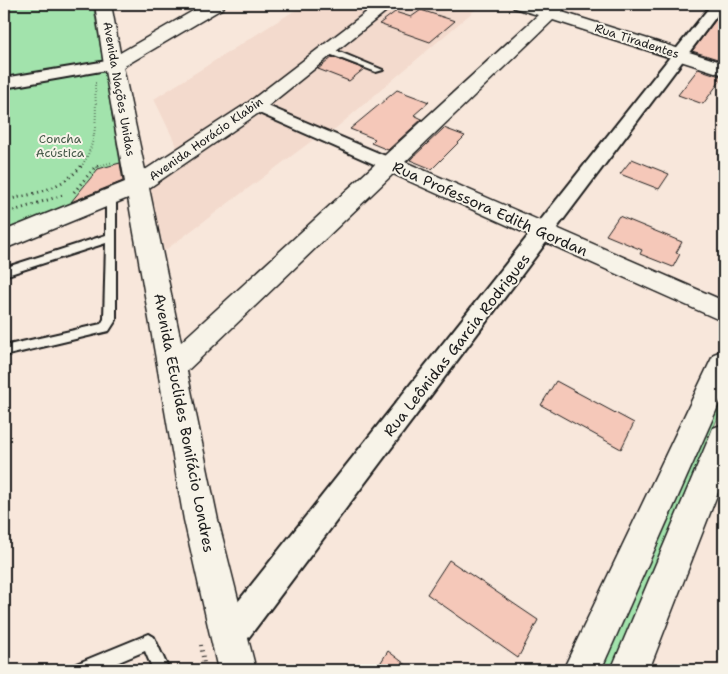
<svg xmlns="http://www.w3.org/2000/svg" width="728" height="674" viewBox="0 0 728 674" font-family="'Shantell Sans',sans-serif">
<rect width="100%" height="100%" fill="#f8e7db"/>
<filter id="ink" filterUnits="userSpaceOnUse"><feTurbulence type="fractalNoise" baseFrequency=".02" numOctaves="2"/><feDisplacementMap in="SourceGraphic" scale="10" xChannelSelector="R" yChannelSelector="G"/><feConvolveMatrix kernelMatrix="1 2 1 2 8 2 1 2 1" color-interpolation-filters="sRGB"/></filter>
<g filter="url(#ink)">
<g fill="#f3dacd">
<path d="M305,4h78l-133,100 -72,45 -24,-50z"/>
<path d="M395,4h87l-153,130 -69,-29z"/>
<path d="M256,108l57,32 -149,111 -15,-69z"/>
</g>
<g fill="#a2e3ac" stroke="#5f8064">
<path d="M4,4h89l30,176 -119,57z"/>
<path d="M724,387v16l-113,267h-11z"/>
</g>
<g fill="#f5c8b9" stroke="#1c1c1c">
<path d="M724,9v52l-32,-10z"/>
<path d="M421,10l34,11 -25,21 -51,-18 16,-12 16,5z"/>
<path d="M333,57l31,12 -15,12 -31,-12z"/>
<path d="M698,69l25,8 -20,27 -25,-9z"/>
<path d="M397,90l32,12 -15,13 8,4 -34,31 -17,-7 4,-4 -25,-10z"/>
<path d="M444,128l21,8 -33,33 -22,-9z"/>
<path d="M632,159l37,15 -10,15 -39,-15z"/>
<path d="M120,163l3,18 -52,21 27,-33z"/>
<path d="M619,216l63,26 -6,11 4,1 -7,13 -33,-13 2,-4 -36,-15z"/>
<path d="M556,381l78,42 -13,26 -80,-44z"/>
<path d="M449,560l89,60 -20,38 -91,-64z"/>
<path d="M388,651l25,19h-37z"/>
</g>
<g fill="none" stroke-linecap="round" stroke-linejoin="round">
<g stroke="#1c1c1c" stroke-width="4">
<g id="lane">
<path d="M324,48h6l53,22 -7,2 -52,-20z"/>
<path d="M111,194l5,3v123l-7,11 -105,25v-10l97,-22 3,-5 2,-76 -102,33v-8l102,-33v-38z"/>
<path d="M149,634l5,3 15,33h-16l-8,-19 -45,19h-26l2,-6z"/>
</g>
</g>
<g stroke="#1c1c1c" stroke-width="4">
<g id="street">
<path d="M712,4h12v2l-484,643 -11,4 -11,-4 -4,-11 4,-11z"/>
<path d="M113,60l5,2 3,3 -3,3 -114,20v-10z"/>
<path d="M256,101l139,59 3,4 -3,4 -6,2 -6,-2 -133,-59 -2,-3 2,-3z"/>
</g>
</g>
<g stroke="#1c1c1c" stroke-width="3">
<g id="secondary">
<path d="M95,4h16l9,49 85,-49h20l-2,4 -100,59 22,103 104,-68 128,-98h18l-132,106 -114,78 32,154 357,-327 -24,-7 -2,-4h24l11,3 3,-3h18l-6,8 162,51v12l-171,-55 -148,142 319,139v21l-331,-148 -206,197 31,149 38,150h-38l-34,-150 -56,-322 -124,51v-18l121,-49 -21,-117z"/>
<path d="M724,350v43l-123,277h-38l147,-308 4,-8z"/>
<path d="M724,424v53l-75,193h-38l98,-232 4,-10z"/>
</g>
</g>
<g stroke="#1c1c1c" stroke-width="2" stroke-dasharray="0.5 2.5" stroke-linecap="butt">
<path d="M81,167c18,-27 15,-54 14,-84h3"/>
<path d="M96,167l17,-5"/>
</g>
<g stroke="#1c1c1c" stroke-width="3" stroke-dasharray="1 4" stroke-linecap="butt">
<path d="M74,192l21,-25 6,-2"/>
<path d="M4,200c28,-5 59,-11 78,-35"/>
<path d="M4,214l59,-19"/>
</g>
<path stroke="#1c1c1c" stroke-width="4" stroke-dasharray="1 4.5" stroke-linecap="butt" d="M201,645l4,25"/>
<use href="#lane" fill="#f7f3e8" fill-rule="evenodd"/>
<use href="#street" fill="#f7f3e8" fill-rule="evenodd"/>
<use href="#secondary" fill="#f7f3e8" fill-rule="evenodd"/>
</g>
</g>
<g text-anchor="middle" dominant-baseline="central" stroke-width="4" stroke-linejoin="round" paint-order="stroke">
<g font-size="12" fill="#1c1c1c" stroke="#f7f3e8">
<text transform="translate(637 41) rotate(18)">Rua Tiradentes</text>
<text transform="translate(119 89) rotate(80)">Avenida Nações Unidas</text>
<text transform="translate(206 139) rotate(-35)">Avenida Horácio Klabin</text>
</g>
<g font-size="12" fill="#445847" stroke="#f7f3e8">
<text x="60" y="139">Concha<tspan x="60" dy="14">Acústica</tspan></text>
</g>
<g font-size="15" fill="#1c1c1c" stroke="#f7f3e8">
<text transform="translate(490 209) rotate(24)">Rua Professora Edith Gordan</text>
<text transform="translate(457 345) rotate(-52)">Rua Leônidas Garcia Rodrigues</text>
<text transform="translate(184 423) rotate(79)">Avenida EEuclides Bonifácio Londres</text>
</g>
</g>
<rect width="728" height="674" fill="none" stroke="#f7f3e8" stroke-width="20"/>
<rect x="10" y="10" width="708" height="654" fill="none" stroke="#1c1c1c" stroke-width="2" filter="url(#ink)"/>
</svg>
